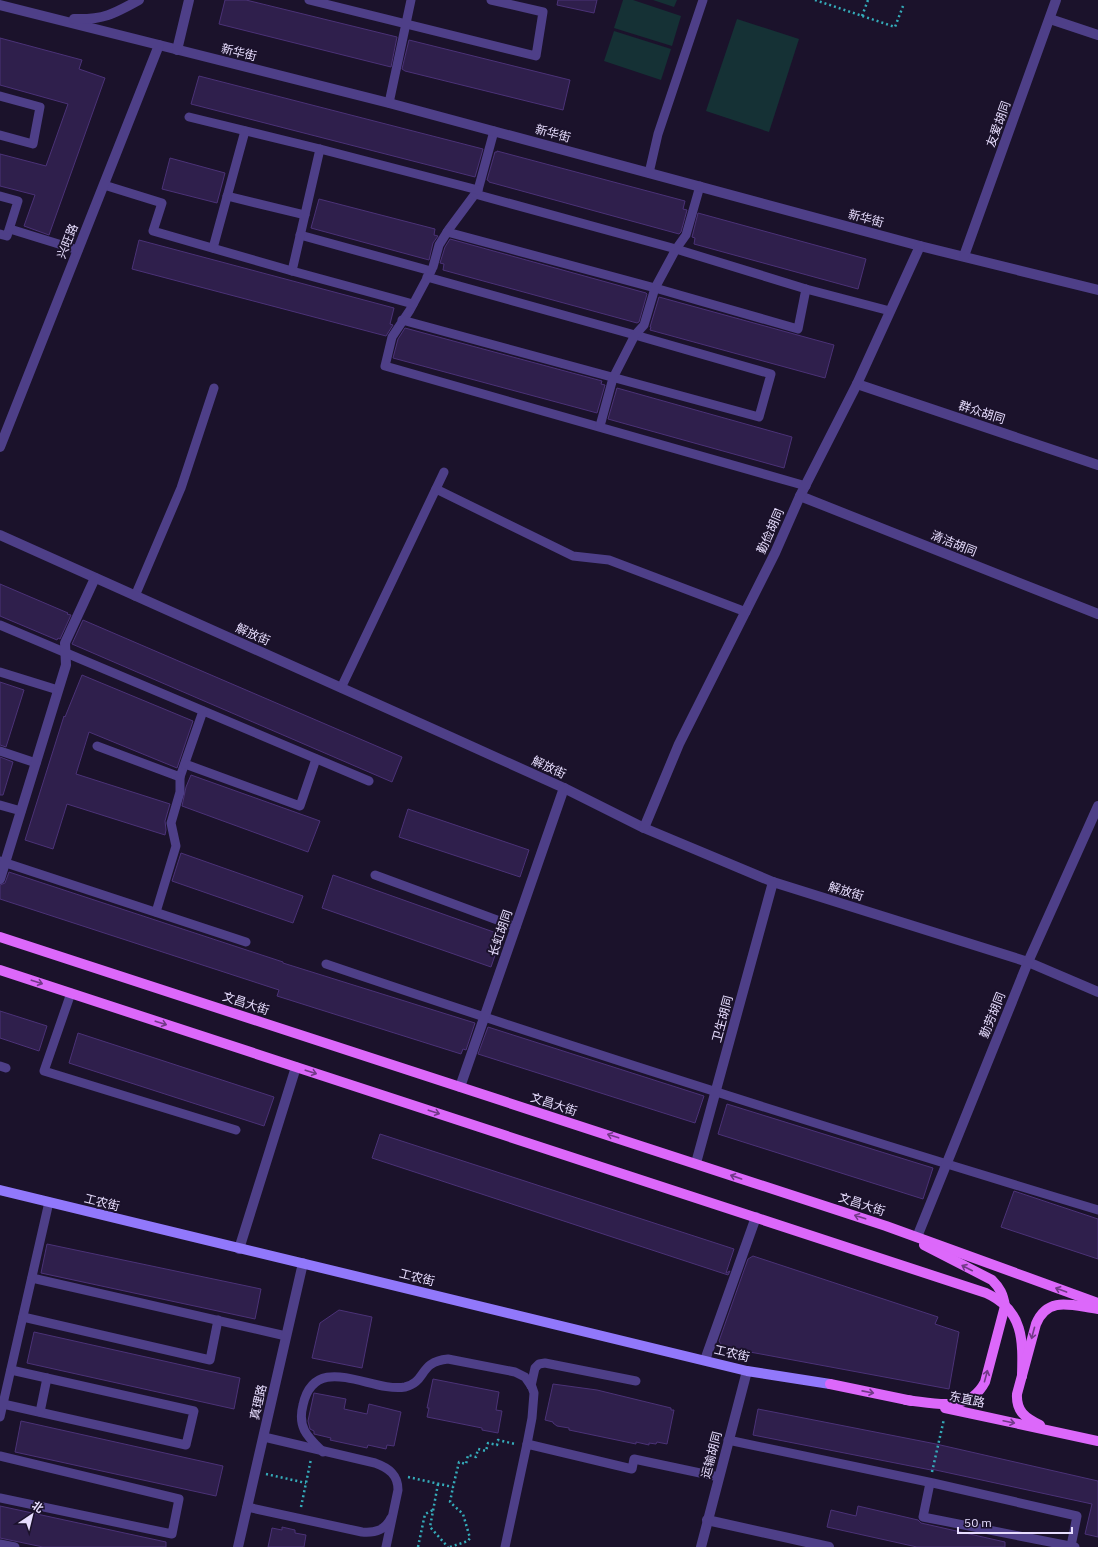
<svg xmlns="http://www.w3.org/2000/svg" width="1098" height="1547" viewBox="0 0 1098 1547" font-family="'IBM Plex Sans','Noto Sans SC',sans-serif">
<rect width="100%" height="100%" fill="#1b122b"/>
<g fill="#153135">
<path d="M623,0h10l48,16 -9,30 -58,-18z"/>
<path d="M653,0h24l-3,7z"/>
<path d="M737,19l62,20 -30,93 -63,-21z"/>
<path d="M614,31l57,18 -10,31 -57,-19z"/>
</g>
<g fill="#2f1f4c" stroke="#4b3277">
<path d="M225,0h21l151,37 -6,30 -172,-43z"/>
<path d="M558,0h39l-3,13 -37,-8z"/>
<path d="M0,38l82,22 -3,9 26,9 -56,157 -25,-9 11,-31 -35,-9v-32l46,12 22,-62 -68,-19z"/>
<path d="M409,40l161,40 -7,30 -158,-39 -3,-2z"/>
<path d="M199,76l284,73 -8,28 -284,-73z"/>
<path d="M497,151l188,50 -2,8 4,1 -6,22 -2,2 -190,-52v-1l-2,-1 8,-28h2z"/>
<path d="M170,158l55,15 -8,30 -55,-14z"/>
<path d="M319,199l116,30 -1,6 4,1 -5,7 -4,17 -118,-32z"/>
<path d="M698,213l168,46 -8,30 -164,-45 1,-6 -3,-1z"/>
<path d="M450,239l196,54 1,1 -8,28 -2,1 -194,-53 1,-6 -4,-1 5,-16z"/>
<path d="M139,240l255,68 -4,16 3,1 -7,11 -254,-67z"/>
<path d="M659,297l175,48 -9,33 -175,-48 1,-3h-1z"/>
<path d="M405,328l197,53 -1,3 4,1 -8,28 -204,-55 5,-19z"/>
<path d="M617,388l175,49 -8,31 -176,-49z"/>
<path d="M0,584l68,29 -1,1 4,1 -11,24 -2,-1 -1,2 -57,-24z"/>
<path d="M83,620l319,137 -10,25 -320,-138z"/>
<path d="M82,675l111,46 -16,47 -88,-36 -13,42 94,30 -5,17 1,9 -1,5 -98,-31 -14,45 -28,-9 39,-124 1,1z"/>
<path d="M0,682l24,8 -18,57 -6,-2z"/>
<path d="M0,757l13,5 -10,33h-3z"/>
<path d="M191,775l129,46 -12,31 -126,-46 4,-19z"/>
<path d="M408,809l121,41 -9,27 -121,-40z"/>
<path d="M181,853l122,43 -10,27 -121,-42z"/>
<path d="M9,872l274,90v1l192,60 -9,27 -3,-1 -2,5 -184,-58 2,-6 -279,-91v-14l5,-2z"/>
<path d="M333,875l169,60 -11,32 -169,-59z"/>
<path d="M0,1011l47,15 -8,25 -39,-13z"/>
<path d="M488,1027l216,69 -9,27 -217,-69z"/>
<path d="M78,1033l196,64 -10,29 -195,-63z"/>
<path d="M727,1104l206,64 -10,31 -205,-65z"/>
<path d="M380,1134l354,115 -8,24 4,-2 -2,4 -356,-117z"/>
<path d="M1014,1191l84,28v40l-97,-32z"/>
<path d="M47,1244l214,45 -6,30 -214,-46z"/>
<path d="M753,1256l185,61 -3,7 24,8 -10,57 -226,-42 -4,-6 29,-82z"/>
<path d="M339,1310l33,7 -10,51 -50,-10 8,-35z"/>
<path d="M34,1332l206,46 -6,31 -207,-46z"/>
<path d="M433,1379l66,13 -3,18 6,1 -4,22 -16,-3v-2l-55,-11 2,-9h-2z"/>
<path d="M553,1384l44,6 74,18v2h3l-7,34 -10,-2 -1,2 -7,-1v2l-13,-3v2l-67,-14v-2l-12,-2 -4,-3v-1l-8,-2z"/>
<path d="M314,1393l32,6 -2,10 23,5 2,-10 32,8 -7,34 -7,-1 -1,4 -18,-4 -1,3 -37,-8 1,-2 -17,-4v-3l-4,-2 -2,-8z"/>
<path d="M758,1409l178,35 162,37v56l-13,-3 7,-30 -161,-35v1l-178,-35z"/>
<path d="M21,1421l202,45 -7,30 -201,-44z"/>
<path d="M0,1506l166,36v5h-123l-43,-9z"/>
<path d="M858,1506l60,14 3,3 84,19v5h-88l-90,-20 4,-17 25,6z"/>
<path d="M282,1527l13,3v3l11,2 -2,12h-36l4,-19 10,2z"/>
</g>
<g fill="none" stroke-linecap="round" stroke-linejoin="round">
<g stroke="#35acba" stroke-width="2.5" stroke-dasharray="2 3" stroke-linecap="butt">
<path d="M815,0l80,27 8,-21"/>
<path d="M862,16l6,-16"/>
<path d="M932,1472l12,-53"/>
<path d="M266,1474l40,9"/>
<path d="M408,1477l45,10 6,-25 7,2 2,-9 8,2 2,-8 8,2 2,-8 9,2 1,-5 17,4"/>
<path d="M438,1484l-8,43 18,20"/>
<path d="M301,1507l10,-48"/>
<path d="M418,1547l7,-33 8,-4"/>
<path d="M450,1547l18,-6 2,-3 -7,-24 -13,-12 3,-15"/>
</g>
<g stroke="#4e3f88" stroke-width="9">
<path d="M309,0l227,56 7,-44 -52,-12"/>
<path d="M0,96l40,11 -7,37 -33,-9"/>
<path d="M389,103l22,-103"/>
<path d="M189,117l131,32"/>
<path d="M494,131l-16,59 -29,39 -10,16 -6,22 -23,43 -18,27 -7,29 421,120"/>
<path d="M649,173l9,-39 45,-134"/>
<path d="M104,185l58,18 -9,28 139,40"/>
<path d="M475,194l201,55 130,40 84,22"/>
<path d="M0,196l18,5 -11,35 -7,-2"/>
<path d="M227,196l78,19"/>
<path d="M10,229l68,21"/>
<path d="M447,232l208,56 143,41 8,-40"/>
<path d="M300,235l131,36"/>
<path d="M213,248l32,-117"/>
<path d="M413,304l-121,-33 28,-122 158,41"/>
<path d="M402,320l357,97 12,-43 -136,-39 -208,-58"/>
<path d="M600,426l13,-48 22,-43 9,-10 11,-37 21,-39 10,-14 14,-49"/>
<path d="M436,489l137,67 36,4 137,52"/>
<path d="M135,596l46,-108 33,-100"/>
<path d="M0,625l369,156"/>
<path d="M0,672l58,18"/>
<path d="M341,688l103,-216"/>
<path d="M97,746l83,31 23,-66"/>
<path d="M0,751l36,12"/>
<path d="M185,764l115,42 16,-47"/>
<path d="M0,805l21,6"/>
<path d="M0,861l246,81"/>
<path d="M375,875l141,52"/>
<path d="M156,912l20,-66 -5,-23 9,-31v-15"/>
<path d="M326,964c256,87 514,168 772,246"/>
<path d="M71,993l-27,78 192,59"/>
<path d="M0,1066l6,2"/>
<path d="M32,1278l254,58"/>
<path d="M23,1317l187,43 8,-40"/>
<path d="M531,1386l4,-18 4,-4 6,-1 91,18"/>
<path d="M3,1404l183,41 8,-34 -183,-41"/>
<path d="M40,1412l7,-34"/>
<path d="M0,1417l49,-215"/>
<path d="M264,1437l111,26c14,5 23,12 23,27l-12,57"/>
<path d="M728,1440l205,43 144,33 -6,30"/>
<path d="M323,1452c-15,-15 -26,-24 -20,-47 12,-55 68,-12 102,-18 22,-5 13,-25 43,-28l67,13 10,5 7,10 2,6 -2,25 -5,26"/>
<path d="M0,1456l179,43 -7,35 -172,-36"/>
<path d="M930,1483l-7,34 152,30"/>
<path d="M247,1507l115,25c12,1 23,-1 29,-14"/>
<path d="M0,1544l15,3"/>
<path d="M505,1547l22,-103 105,25 2,-10 85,18"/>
</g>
<g stroke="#4e3f88" stroke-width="10">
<path d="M1050,19l48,16"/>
<path d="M159,45l230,58 531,143 178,44"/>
<path d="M964,256l92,-256"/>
<path d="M857,384l241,81"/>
<path d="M800,496l298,118"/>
<path d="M0,535l451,202 113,51 80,40 129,54 255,80 70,30"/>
<path d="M644,828l35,-84 96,-191 25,-57 57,-112 63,-138"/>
<path d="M0,879l66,-214 -1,-22 30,-65"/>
<path d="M460,1087l104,-299"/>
<path d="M696,1163l77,-281"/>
<path d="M917,1237l111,-275 70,-156"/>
<path d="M239,1249l57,-182"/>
<path d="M705,1360l51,-143"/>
<path d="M707,1520l122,27"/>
<path d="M701,1547l46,-176"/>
</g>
<g stroke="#4e3f88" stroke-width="10">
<path d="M0,5l159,40 -159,402"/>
<path d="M74,19c29,1 40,-5 65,-19"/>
<path d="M177,50l12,-50"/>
<path d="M238,1547l65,-284"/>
</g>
<path stroke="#9178fb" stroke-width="10" d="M0,1190l747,181 83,13"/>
<g stroke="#dc68fa" stroke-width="10">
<path d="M0,937l886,289 212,77"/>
<path d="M0,970l986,323c38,17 37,48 36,83"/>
<path d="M830,1384l82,17"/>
<path d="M906,1400c29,3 62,14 79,-18l20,-76c-2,-12 -5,-18 -13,-26l-68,-35"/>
<path d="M945,1408l153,33"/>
<path d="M1040,1425c-15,-7 -24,-14 -23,-31l19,-70c12,-29 37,-18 62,-15"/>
</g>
</g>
<defs><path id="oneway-shaft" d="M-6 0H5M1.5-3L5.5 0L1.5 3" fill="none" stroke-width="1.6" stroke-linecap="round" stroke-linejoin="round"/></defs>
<g stroke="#723988">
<use href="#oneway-shaft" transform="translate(37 982) rotate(18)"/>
<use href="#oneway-shaft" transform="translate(161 1023) rotate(18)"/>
<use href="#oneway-shaft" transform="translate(311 1072) rotate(18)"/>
<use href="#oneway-shaft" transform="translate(434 1112) rotate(18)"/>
<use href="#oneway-shaft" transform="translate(613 1136) rotate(-162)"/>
<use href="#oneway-shaft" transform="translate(736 1177) rotate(-161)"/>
<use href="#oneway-shaft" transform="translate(860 1217) rotate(-162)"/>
<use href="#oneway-shaft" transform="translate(967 1268) rotate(-153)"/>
<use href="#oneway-shaft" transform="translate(1061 1290) rotate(-160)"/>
<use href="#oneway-shaft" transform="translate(1033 1333) rotate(105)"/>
<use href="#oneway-shaft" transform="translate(986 1376) rotate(-75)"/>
<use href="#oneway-shaft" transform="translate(868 1392) rotate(11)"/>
<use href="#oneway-shaft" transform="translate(1009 1422) rotate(12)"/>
</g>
<g text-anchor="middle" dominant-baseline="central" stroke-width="4" stroke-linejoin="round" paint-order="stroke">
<g font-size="12" fill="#e7ddfe" stroke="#1b122b">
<text transform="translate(239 52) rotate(14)">新华街</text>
<text transform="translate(998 124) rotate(-70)">友爱胡同</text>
<text transform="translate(553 133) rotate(15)">新华街</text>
<text transform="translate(866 218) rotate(15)">新华街</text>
<text transform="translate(67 241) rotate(-68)">兴旺路</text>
<text transform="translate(982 412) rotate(18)">群众胡同</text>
<text transform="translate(770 531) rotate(-66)">勤俭胡同</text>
<text transform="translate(954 543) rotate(22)">清洁胡同</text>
<text transform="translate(253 634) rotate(24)">解放街</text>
<text transform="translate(549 767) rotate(25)">解放街</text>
<text transform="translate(846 891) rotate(17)">解放街</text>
<text transform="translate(500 933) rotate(-71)">长虹胡同</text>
<text transform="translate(246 1003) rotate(18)">文昌大街</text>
<text transform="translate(992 1015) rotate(-68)">勤劳胡同</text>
<text transform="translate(722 1019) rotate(-75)">卫生胡同</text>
<text transform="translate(554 1104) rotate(18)">文昌大街</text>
<text transform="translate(102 1202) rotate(14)">工农街</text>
<text transform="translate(862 1204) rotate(18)">文昌大街</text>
<text transform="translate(417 1277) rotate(14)">工农街</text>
<text transform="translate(732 1353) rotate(13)">工农街</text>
<text transform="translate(967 1399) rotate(12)">东直路</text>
<text transform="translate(258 1402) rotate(-77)">真理路</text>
<text transform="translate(711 1455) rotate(-75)">运输胡同</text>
</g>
</g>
<g transform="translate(32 1515) rotate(35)" stroke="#1b122b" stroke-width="3" paint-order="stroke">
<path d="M0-3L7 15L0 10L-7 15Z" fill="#e7ddfe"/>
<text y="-6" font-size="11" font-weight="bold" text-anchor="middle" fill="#e7ddfe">北</text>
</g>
<path d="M958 1527v6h114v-6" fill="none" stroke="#e7ddfe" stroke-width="2"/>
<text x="964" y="1527" font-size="12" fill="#e7ddfe" stroke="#1b122b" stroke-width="3" paint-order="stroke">50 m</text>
</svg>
